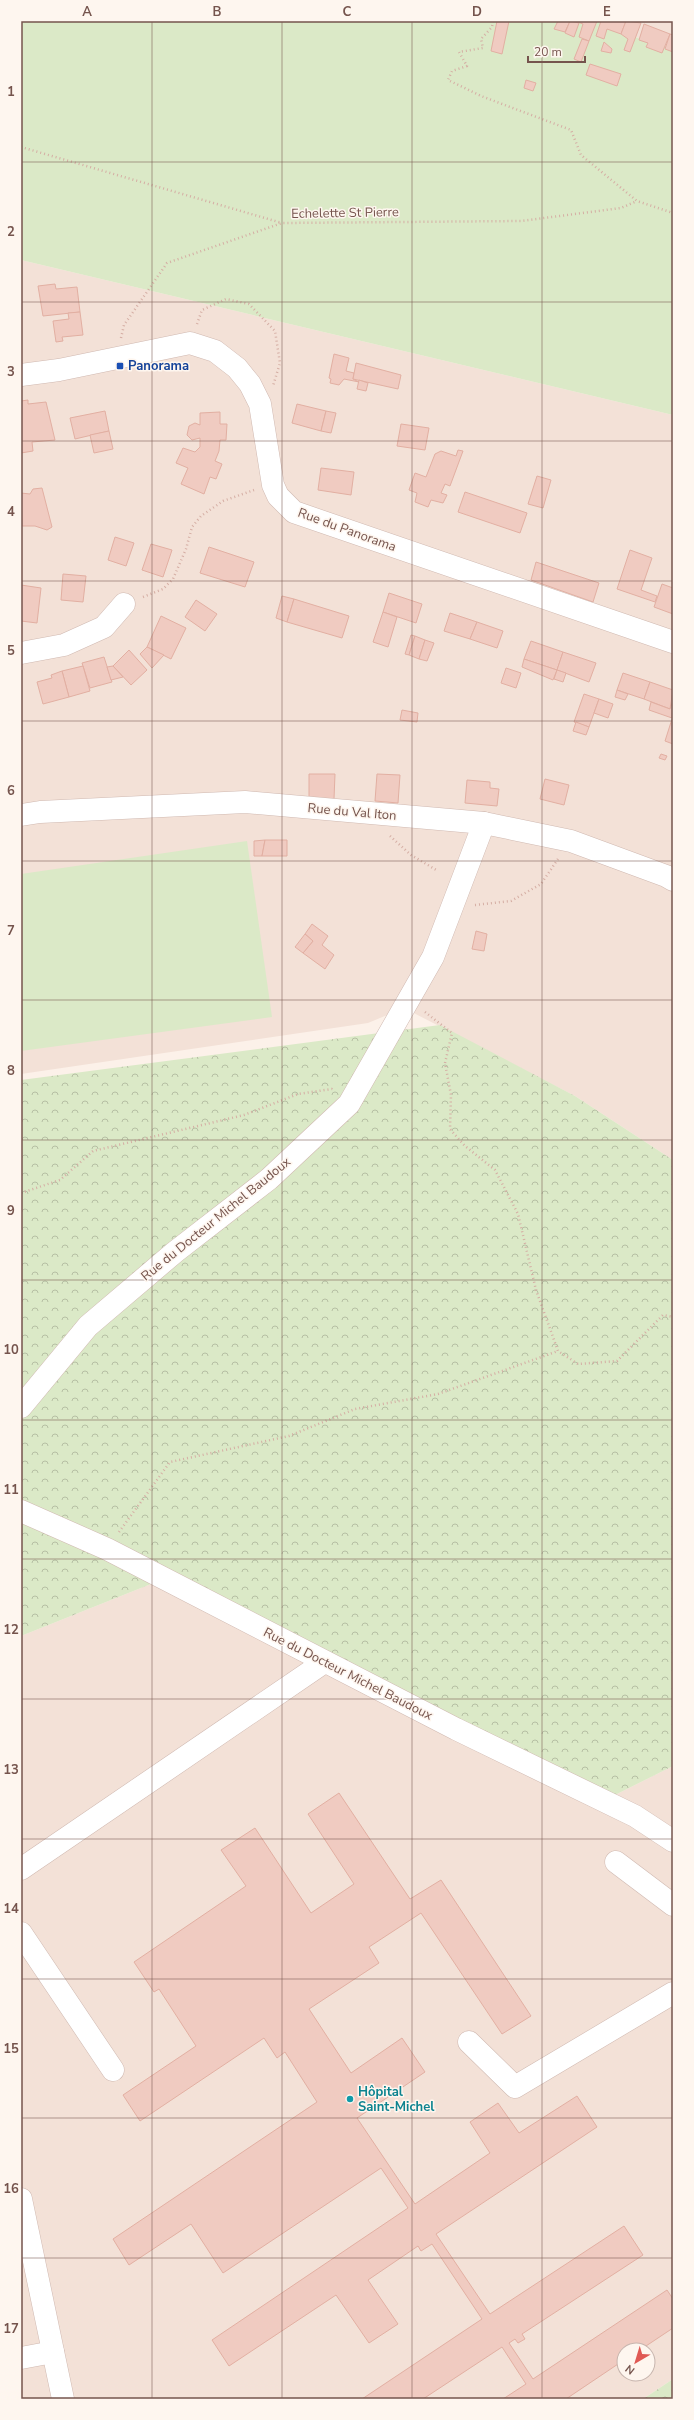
<svg xmlns="http://www.w3.org/2000/svg" width="694" height="2420" viewBox="0 0 694 2420" font-family="'Nunito Sans',sans-serif">
<defs>
<pattern id="forest-crowns" width="20" height="18" patternUnits="userSpaceOnUse"><rect width="20" height="18" fill="#dbe9c7"/><path d="M2 6a3 3 0 1 1 6 0M12 15a3 3 0 1 1 6 0" fill="none" stroke="#b6bfa4"/></pattern>
</defs>
<rect width="100%" height="100%" fill="#fcf1e9"/>
<g fill="#f3e1d7" fill-rule="evenodd">
<path d="M599,21h74v27l-35,-10z"/>
<path d="M21,260l652,155v745l-98,-64 -171,-88 -36,15 -347,51z"/>
<path d="M156,1582l459,213 58,-29v613l-30,20h-622v-763zM624,2350h24v24h-24z"/>
</g>
<g fill="#dbe9c7">
<path d="M21,21h578l39,17 35,10v367l-652,-155z"/>
<path d="M247,841l25,176 -251,34v-177z"/>
</g>
<g fill="url(#forest-crowns)">
<path d="M440,1025l135,71 98,64v606l-58,29 -459,-213 -135,54v-556z"/>
<path d="M673,2379v20h-30z"/>
</g>
<g fill="#f0cbc1" stroke="#e2afa2">
<path d="M497,21h12l-7,33 -11,-3z"/>
<path d="M558,21h12l-5,11 -11,-3z"/>
<path d="M570,21l9,2 -5,14 -9,-4z"/>
<path d="M575,21h22l-8,20 -10,-4 4,-13z"/>
<path d="M601,21h25l-5,13 -14,-5 -3,10 -8,-3z"/>
<path d="M626,21l15,2 -11,29 -6,-2 4,-11 -7,-5z"/>
<path d="M644,24l26,10 -8,19 -16,-6 2,-4 -9,-3z"/>
<path d="M670,34l3,1v17l-8,-3z"/>
<path d="M582,39l7,2 -8,21 -7,-3z"/>
<path d="M604,42l8,7 -1,4 -10,-2z"/>
<path d="M590,64l31,10 -4,12 -31,-11z"/>
<path d="M526,80l10,3 -3,8 -9,-3z"/>
<path d="M55,284l1,5 21,-2 3,25 -37,4 -5,-30z"/>
<path d="M80,312l3,23 -21,2 1,4 -7,1 -3,-21 16,-2 -1,-6z"/>
<path d="M334,354l15,4 -3,13 8,2 -1,6 6,3 -15,-3 -5,6 -9,-2 1,-4 -2,-1z"/>
<path d="M356,363l45,12 -3,14 -45,-10z"/>
<path d="M359,380l9,3 -2,8 -9,-2z"/>
<path d="M28,400v4l18,-2 9,38 -23,2 1,9 -12,2v-52z"/>
<path d="M297,404l29,7 -5,20 -29,-8z"/>
<path d="M105,411l4,20 -34,8 -5,-21z"/>
<path d="M326,411l10,2 -5,20 -10,-2z"/>
<path d="M220,412v12h7l-1,16h-6l-1,11 -4,10 7,3 -6,15 -6,-2 -6,17 -23,-10 7,-16 -12,-5 7,-15 12,4 5,-5v-9l-8,2 -5,-5 2,-9 6,-3 5,2v-12z"/>
<path d="M401,424l28,4 -4,22 -28,-4z"/>
<path d="M109,431l4,18 -19,4 -4,-18z"/>
<path d="M458,450l5,1 -13,35 -5,-2 -4,9 6,2 -4,8 -12,-3 -3,7 -13,-5 2,-9 -8,-3 6,-17 11,4 9,-23 6,-3 15,5z"/>
<path d="M321,468l33,4 -3,23 -33,-5z"/>
<path d="M537,476l14,4 -8,28 -15,-4z"/>
<path d="M42,488l10,39 -5,3 -12,-4h-13l-1,-33 9,1 3,-5z"/>
<path d="M465,492l62,21 -7,20 -62,-21z"/>
<path d="M115,537l19,6 -8,23 -18,-6z"/>
<path d="M151,544l21,6 -9,27 -21,-7z"/>
<path d="M209,547l45,15 -9,25 -45,-14z"/>
<path d="M630,550l22,8 -11,32 16,6 -2,6 -38,-13z"/>
<path d="M536,562l63,21 -6,19 -62,-22z"/>
<path d="M63,574l23,2 -3,26 -22,-2z"/>
<path d="M662,584l11,4v26l-19,-7z"/>
<path d="M21,585l20,3 -4,35 -16,-2z"/>
<path d="M389,593l33,11 -6,19 -33,-11z"/>
<path d="M282,596l12,3 -7,23 -11,-4z"/>
<path d="M294,599l55,17 -7,22 -55,-16z"/>
<path d="M196,600l21,14 -12,17 -20,-14z"/>
<path d="M383,612l14,5 -9,30 -15,-5z"/>
<path d="M450,613l27,9 -7,17 -26,-8z"/>
<path d="M161,616l25,12 -15,31 -24,-12z"/>
<path d="M477,622l26,9 -6,17 -27,-9z"/>
<path d="M411,635l4,1 -6,19 -4,-1z"/>
<path d="M415,636l10,4 -6,19 -10,-4z"/>
<path d="M425,640l9,3 -7,18 -8,-2z"/>
<path d="M531,641l32,11 -6,18 -33,-11z"/>
<path d="M147,647l17,8 -12,13 -12,-14z"/>
<path d="M129,650l18,20 -16,15 -18,-19z"/>
<path d="M563,652l33,11 -7,19 -32,-12z"/>
<path d="M104,657l8,25 -22,6 -8,-25z"/>
<path d="M524,659l33,11 -4,10 -31,-13z"/>
<path d="M83,666l7,25 -21,6 -7,-26z"/>
<path d="M113,666l10,11 -12,3 -4,-13z"/>
<path d="M506,668l15,5 -5,15 -15,-5z"/>
<path d="M557,670l9,3 -3,9 -9,-3z"/>
<path d="M62,671l7,26 -26,7 -6,-22 15,-4 -1,-3z"/>
<path d="M623,673l27,9 -6,17 -27,-9z"/>
<path d="M650,682l23,8 -3,19 -26,-10z"/>
<path d="M617,690l11,4 -3,6 -10,-3z"/>
<path d="M584,694l15,5 -10,28 -15,-5z"/>
<path d="M599,699l14,5 -5,14 -14,-5z"/>
<path d="M673,700l-1,18 -23,-8 2,-8 19,7z"/>
<path d="M402,710l16,3 -1,9 -17,-2z"/>
<path d="M672,719l1,1v24l-8,-3z"/>
<path d="M576,722l13,5 -3,8 -13,-4z"/>
<path d="M661,754l6,2 -2,4 -6,-2z"/>
<path d="M309,774h26l-1,25 -25,-1z"/>
<path d="M377,774l23,1 -2,28 -23,-2z"/>
<path d="M545,779l24,6 -5,20 -24,-6z"/>
<path d="M467,780l23,2v6l9,1 -2,17 -32,-3z"/>
<path d="M265,840l-3,16h-8v-15z"/>
<path d="M265,840h22v16h-25z"/>
<path d="M312,924l16,12 -6,9 12,10 -9,14 -22,-16 10,-12 -8,-7z"/>
<path d="M476,931l11,3 -3,17 -12,-2z"/>
<path d="M305,934l8,7 -10,12 -8,-6z"/>
<path d="M339,1793l71,106 31,-19 90,136 -29,18 -81,-121 -52,34 10,16 -70,46 42,64 51,-35 23,34 -68,46 58,86 75,-51 -20,-31 28,-19 21,30 58,-37 20,31 -161,107 54,80 134,-88 19,29 -121,79 3,5 -7,4 -3,-4 -6,4 24,36 134,-89 6,9v29l-33,22h-16v10l-58,39h-63l23,-15 -24,-37 -79,52h-61l120,-80 -50,-75 -11,7 -3,-5 -50,34 30,44 -29,19 -33,-48 -107,71 -17,-26 196,-132 -27,-40 -158,105 -32,-49 -62,41 -16,-26 204,-137 -32,-50 -8,6 -13,-20 -124,83 -17,-26 73,-49 -37,-57 -5,3 -20,-30 112,-76 -25,-36 34,-22 56,85 43,-29 -46,-70z"/>
</g>
<g fill="none" stroke-linecap="round" stroke-linejoin="round">
<g stroke="#d0b9b1" stroke-width="23">
<g id="minor">
<path d="M21,375l38,-5 131,-27 25,8 22,17 13,16 10,20 13,81 5,11 16,16 379,130"/>
<path d="M21,653l43,-8 40,-18 20,-23"/>
<path d="M21,815l19,-3 205,-10 239,21 87,18 95,35 7,4"/>
<path d="M21,1407l67,-81 87,-74 94,-73 80,-75 84,-147 51,-134"/>
<path d="M21,1511l86,38 349,180 179,87 38,25"/>
<path d="M616,1862l57,43"/>
<path d="M21,1869l302,-206"/>
<path d="M21,1933l92,137"/>
<path d="M469,2042l46,45 158,-94"/>
<path d="M21,2199l42,200"/>
<path d="M21,2358l32,-6"/>
</g>
</g>
<g stroke="#d5aea4" stroke-width="2.5" stroke-dasharray="1 3" stroke-linecap="butt">
<path d="M493,21l-1,6 -11,12 2,9 -24,4 8,14 -15,5 -4,9 33,16 90,34 10,25 56,46 36,12"/>
<path d="M21,147l261,76"/>
<path d="M197,324l5,-14 24,-11 23,5 26,27 5,32 -7,23"/>
<path d="M121,338l3,-13 43,-62 115,-40 239,-2 100,-13 16,-7"/>
<path d="M143,597l20,-8 10,-10 13,-30 6,-22 9,-11 22,-15 31,-11"/>
<path d="M390,836l21,19 27,16"/>
<path d="M475,905l36,-4 30,-17 17,-25"/>
<path d="M425,1012l27,21 -7,30 6,32 -1,34 15,17 30,24 23,44 18,76 22,61 20,13 39,-3 46,-46 10,2"/>
<path d="M21,1193l39,-13 33,-29 151,-36 54,-21 34,-5 2,1"/>
<path d="M119,1532l51,-70 119,-26 66,-27 83,-15 120,-43"/>
</g>
<use href="#minor" stroke="#fff" stroke-width="22"/>
</g>
<path fill="none" stroke="#75544d" stroke-width="1" stroke-opacity="0.55" d="M152,21v2378M282,21v2378M412,21v2378M542,21v2378M21,162h652M21,302h652M21,441h652M21,581h652M21,721h652M21,861h652M21,1000h652M21,1140h652M21,1280h652M21,1420h652M21,1559h652M21,1699h652M21,1839h652M21,1979h652M21,2118h652M21,2258h652"/>
<rect fill="#1a4fb4" stroke="#fef6ef" stroke-width="1.5" x="116" y="362" width="8" height="8" rx="2"/>
<circle fill="#0f9aa8" stroke="#fef6ef" stroke-width="1.5" cx="350" cy="2099" r="4"/>
<g text-anchor="middle" dominant-baseline="central" stroke-width="3" stroke-linejoin="round" paint-order="stroke">
<g font-size="13" fill="#75544d" stroke="#fef6ef">
<text transform="translate(345 213) rotate(-1)">Echelette St Pierre</text>
<text transform="translate(347 530) rotate(20)">Rue du Panorama</text>
<text transform="translate(352 812) rotate(5)">Rue du Val Iton</text>
<text transform="translate(216 1219) rotate(-39)">Rue du Docteur Michel Baudoux</text>
<text transform="translate(348 1674) rotate(27)">Rue du Docteur Michel Baudoux</text>
</g>
<g font-size="13" font-weight="bold" fill="#164399" stroke="#fef6ef" text-anchor="start">
<text x="128" y="366">Panorama</text>
</g>
<g font-size="13" font-weight="bold" fill="#0d838f" stroke="#fef6ef" text-anchor="start">
<text x="358" y="2092">Hôpital<tspan x="358" dy="15">Saint-Michel</tspan></text>
</g>
</g>
<rect width="694" height="2420" fill="none" stroke="#fef6ef" stroke-width="44"/>
<g transform="translate(636 2362) rotate(218)"><circle r="19" fill="#fef6ef" stroke="#c7b5ae"/>
<path d="M0-3L7 15L0 10L-7 15Z" fill="#e05954"/>
<text y="-6" font-size="11" font-weight="bold" text-anchor="middle" fill="#75544d">N</text>
</g>
<path d="M528 56v6h57v-6" fill="none" stroke="#75544d" stroke-width="2"/>
<text x="534" y="56" font-size="12" fill="#75544d" stroke="#fef6ef" stroke-width="3" paint-order="stroke">20 m</text>
<rect x="22" y="22" width="650" height="2376" fill="none" stroke="#75544d" stroke-width="1.5"/>
<g font-size="13" text-anchor="middle" font-weight="bold" fill="#75544d">
<text x="87" y="16">A</text>
<text x="217" y="16">B</text>
<text x="347" y="16">C</text>
<text x="477" y="16">D</text>
<text x="607" y="16">E</text>
<text x="11" y="96">1</text>
<text x="11" y="236">2</text>
<text x="11" y="376">3</text>
<text x="11" y="516">4</text>
<text x="11" y="655">5</text>
<text x="11" y="795">6</text>
<text x="11" y="935">7</text>
<text x="11" y="1075">8</text>
<text x="11" y="1215">9</text>
<text x="11" y="1354">10</text>
<text x="11" y="1494">11</text>
<text x="11" y="1634">12</text>
<text x="11" y="1774">13</text>
<text x="11" y="1913">14</text>
<text x="11" y="2053">15</text>
<text x="11" y="2193">16</text>
<text x="11" y="2333">17</text>
</g>
</svg>
